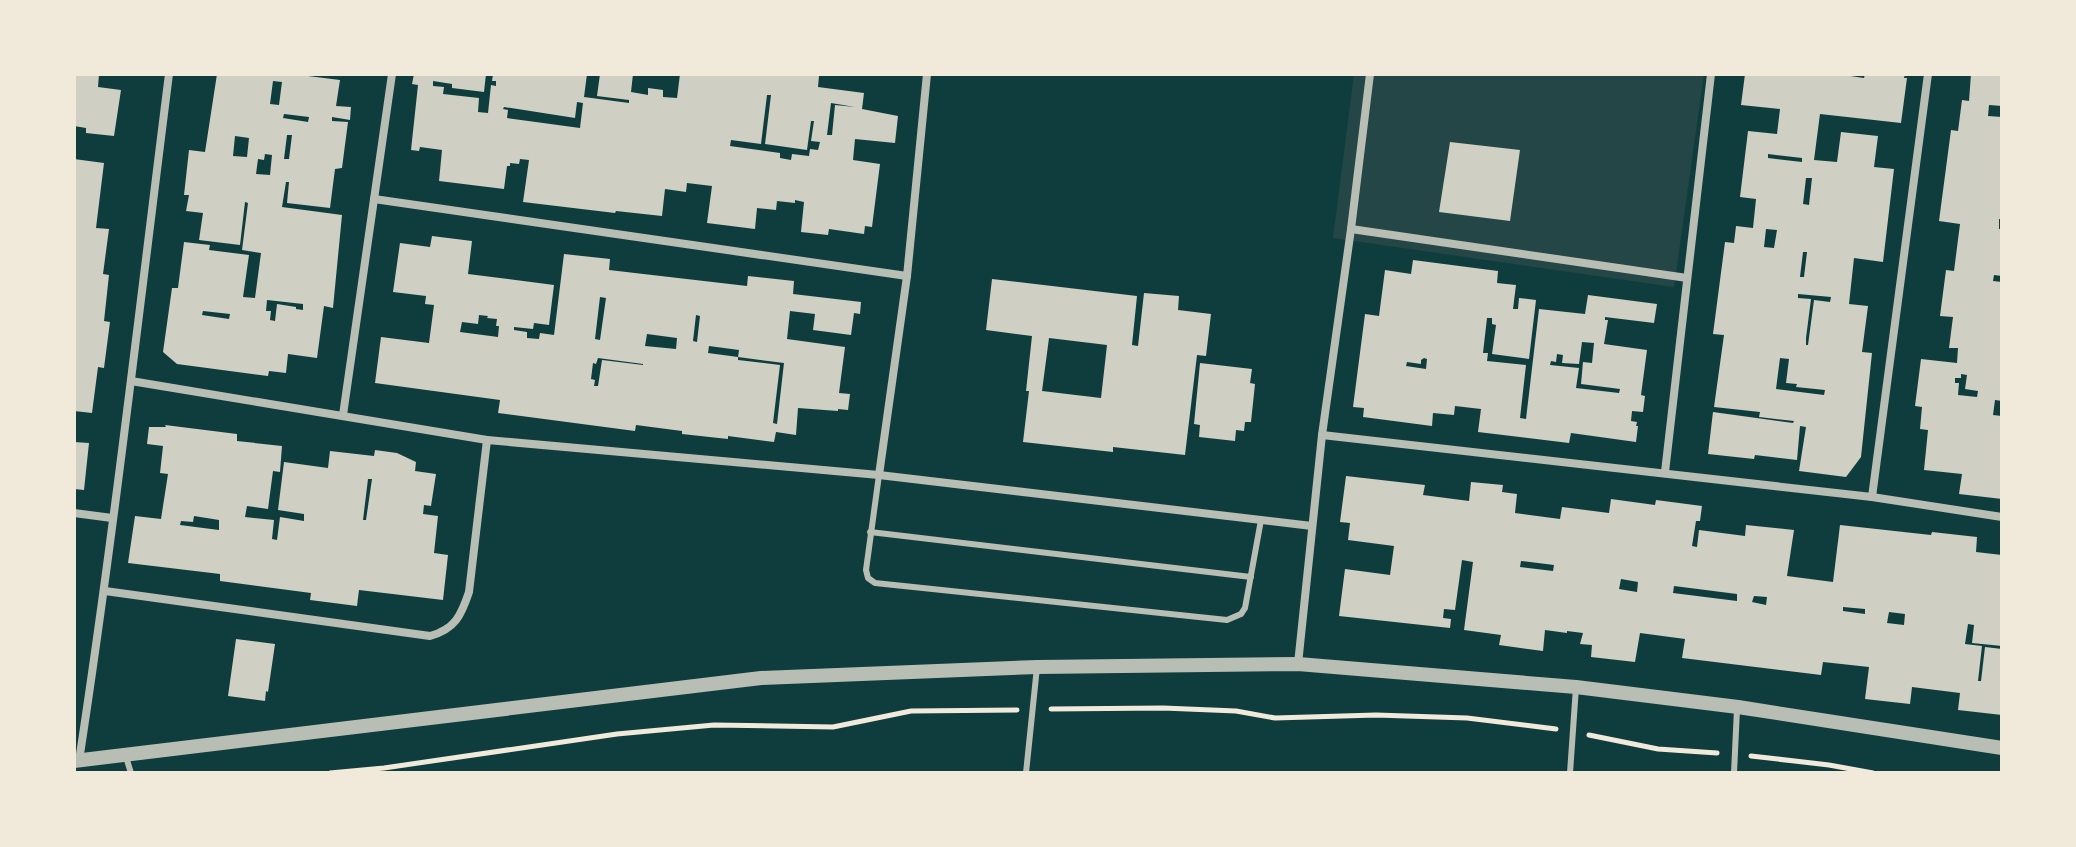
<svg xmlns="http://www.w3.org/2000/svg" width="2076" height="847" viewBox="0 0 2076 847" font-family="'Fira Sans Condensed',sans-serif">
<rect width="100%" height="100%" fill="#0f3d3e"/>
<path fill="#244646" d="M1354,74h350l-30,213 -341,-49z"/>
<g fill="#cfcfc3" fill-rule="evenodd">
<path d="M74,74h25l-1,13 23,3 -7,46 -28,-3v-5l-12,-2z"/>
<path d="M217,74h75l48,6 -4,26 15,1 -1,13 -18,-3v4l16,1 -6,46 -7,1 -5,39 -43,-5 2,-21h-3l-4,25 60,8 -9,93 -9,-2 -7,52 -29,-4 -2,19 -17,-2 -1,5 -91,-12 -14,-12 9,-64h6l6,-46 26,3 -1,5 40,5 -6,42 12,1 6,-45 -19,-3 6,-47 -3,-1 -5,43 -41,-5 4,-27 -17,-2 3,-16h-5l5,-45 16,2zM273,81l9,1 -3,23 -9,-1zM284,114l25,3 -1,5 -25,-4zM287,135h5l-3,24h-5zM235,136l14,2 -2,19 -14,-1zM265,154l7,1 -2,20 -14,-1 2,-15 6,1zM267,300l36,4v6l-7,-1v-2l-19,-3 -2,17 -5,-1 1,-9h-5zM203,311l27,3 -1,5 -27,-4z"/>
<path d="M414,74h72l-2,18 -32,-4v-4l-19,-3v5l11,1 -1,7 36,4 -1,14 10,1 3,-28 5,1v-5h-4l1,-7h94l-3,23 45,6v-3l-32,-4 3,-22h33l-2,18 17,3v-7l15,2v7l14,1 3,-24h123l16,2 -1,11 46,6 -2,16 36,7 -3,27 -40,-4 -2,21 27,4 -8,63 -7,-1 -1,8 -35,-5 -1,6 -27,-3 3,-30 -9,-2v3l-18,-2 -1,9 -19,-2 -2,21 -48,-6 5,-37 -25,-3 -1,9 -21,-3 -3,27 -46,-5 -1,2 -92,-11 6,-42 -9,-1 -1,5 -9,-1v3h-3l-3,23 -65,-8 3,-31 -22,-3 -1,4 -8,-1 7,-65 -6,-1zM767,95h4l-6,49 42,6 4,-29h3l-3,20 9,1 -2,8 -8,-1 -1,7 -17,-2 -1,6 -11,-2v-5l-50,-7 1,-6 30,4zM577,102l6,1 -3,25 -73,-10 1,-8 -5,-1 1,-2 71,11zM831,103l24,4 -20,-2 -3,30h-5z"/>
<path d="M1745,74h73l7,2v-2h12l27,4 1,-4h40l-1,4h3l-6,45 -81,-9 -6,46 23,2 4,-30 37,4 -4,31 20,2 -11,93 -29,-4 -5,46 19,2 -6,46 10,1 -11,104 -15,20 -47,-6 7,-44 -6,-1 -3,34 -42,-5 -1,4 -46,-5 5,-42 80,11 1,-2 -35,-4 1,-5 -46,-5 10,-72 -11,-1 12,-92 9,1 2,-17 17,2 3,-29 -16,-2 8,-66 29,3 3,-25 -39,-4zM1768,154l34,4v4l-34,-4zM1806,178h6l-3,27 -6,-1zM1766,229l11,1 -3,18 -10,-1zM1803,252h4l-3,25h-4zM1798,294l33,3 -1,5 -16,-2 -6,45h-2v-7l5,-39 -13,-1zM1780,358l9,1 -3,24 11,1 -1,3 29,3 -1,5 -48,-6z"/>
<path d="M1971,74h31v32l-13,-1 -1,11 14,1 -2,33h2v69h-3v10h3v47l-8,-1 -1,6 9,1 -2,31 2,1v87l-7,-1 -2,15 9,1v83l-43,-5 3,-20 -38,-4 4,-40 -8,-1 2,-22 -7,-1 6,-47 36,4 1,-15h-9l4,-31 -13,-1 6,-46 8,1 6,-47 -21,-3 12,-91 7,1 4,-31 7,1zM1961,374l6,1 -2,14 13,2 -1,6 -19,-2 1,-12h-4v-5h6z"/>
<path d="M1450,142l70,8 -10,71 -71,-9z"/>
<path d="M74,159l30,4 -8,65 13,1 -6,45 6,1 -5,46 6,1 -6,46 -6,-1 -6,46 -18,-2z"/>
<path d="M432,236l40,5 -4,33 86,11 -5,40 -15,-2 -1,6 -19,-2v3l13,2v6l12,1 1,-6 14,2 10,-81 46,5 -1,11 138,16 1,-10 46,5 -1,13 68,8 -1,12 -6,-1 -3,22 -38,-5 2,-16 -25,-3 -3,28 58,8 -6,46 11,1 -2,16 -10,-1v2l-40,-3 -2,27 -20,-3 -2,10 -46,-6v3l-46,-5v-3l-46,-6 -1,6 -137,-18 2,-13 -125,-17 6,-46 48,6 5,-38 -9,-1 1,-8 -33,-4 7,-49 30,4zM600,297l6,1 -6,42 -5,-1zM479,315l9,1 -1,2 10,1 -1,7h3l-1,11 -38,-5 2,-10 16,2zM696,315l4,1 -3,26 -4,-1zM647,334l30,4 -1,11 -31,-3zM709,346l30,4 -1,7 46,6 -7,61 -4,-1 7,-58 -42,-5v-3l-30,-4zM598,358l45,6v1l-41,-5 -4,26h-4l1,-6 -4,-1 2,-16 3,1z"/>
<path d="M1413,260l85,11 -1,12 19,2 -3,24h5l1,-11 17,2 -7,59 -37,-5 4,-29 -4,-1v-6h-5l-4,35h5l-1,8 39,4 -6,53 6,1 13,-110 46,5 3,-19 69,9 -3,19 -49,-6v3h3l-4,24 43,6 -6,45 4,1 -2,16 -11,-1 -1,10 6,1 -1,4h2l-2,16 -65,-9 -2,10 -91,-11 3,-23 -26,-3 -1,9 -21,-2 -1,13 -69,-9 1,-9 -11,-1 12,-93 14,2 6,-46 26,4zM1582,342l12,1 -2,20 -9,-1 -2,22 39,5 -1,4 -43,-5 3,-20 -29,-3 1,-4 5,1 1,-8 6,1 -1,8 17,1zM1424,358l3,1 -1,10 -20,-3 1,-4 14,2v-4z"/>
<path d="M992,279l145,17 -5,49 6,1 6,-53 35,3 -1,14 33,4 -5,42 -9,-1 -12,100 -72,-8v5l-90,-10 6,-51h-3l6,-55 -46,-6zM1049,338l58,7 -6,53 -59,-7z"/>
<path d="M1200,363l52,6 -2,14 5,1 -4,38h-6l-1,9 -8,-1 -1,11 -36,-4 1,-12 -6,-1z"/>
<path d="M165,425l72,9v7l45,5 -2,26 -7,-1 -5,38 -21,-3 -2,11 29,3 -2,19 5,1 3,-23 24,4v-7l-26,-4 6,-48 44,6 2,-17 44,5 1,-6 22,3 19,9 -1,9 21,3 -5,32 -7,-1 -1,9 15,2 -4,37 14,2 -5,45 -84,-10 -2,16 -47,-6 1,-7 -91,-12v-7l-92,-11 7,-47 26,3 7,-45 -8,-1 3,-27 -16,-2 2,-17h17zM368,479h4l-6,41h-3zM194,516l25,4v10l-39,-5 1,-4 12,1z"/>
<path d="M74,442l15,1 -5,47 -10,-1z"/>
<path d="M1346,476l79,9 -2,10 46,6 2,-19 32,3 -1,7 15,2 -2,19 45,6 2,-12 47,6 2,-14 44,6 1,-5 46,6 -2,15h-4l-4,25 5,1 2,-17 46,6 1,-11 48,5 -7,46 46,6 7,-57 91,10 1,-3 45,5 -1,15 26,3v91l-30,-3 2,-18 -6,-1 -3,20 17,2 -4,35h3l4,-34 17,2v66l-44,-5 2,-17 -48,-6 -2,17 -45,-5 4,-32 -46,-5 -2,13 -139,-17 3,-19 -45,-6 -5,29 -44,-5 1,-12 -12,-1 3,-11 -16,-2v2l-22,-3 -2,21 -44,-6 2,-10 -37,-5 9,-68 -11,-2 -7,50 -11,-1 -1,9 8,1 -1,9 -111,-12 6,-47 45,6 4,-29 -46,-6 2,-17 -10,-1zM1521,561l33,4 -1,6 -33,-4zM1621,579l17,3 -1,10 -18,-3zM1674,586l63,8v7l-64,-8zM1754,596l13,1 -1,8 -14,-3zM1843,607l22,2v5l-22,-3zM1889,612l16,2 -1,11 -17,-2z"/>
<path d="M236,639l39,5 -7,48 -2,-1 -1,10 -37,-5z"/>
</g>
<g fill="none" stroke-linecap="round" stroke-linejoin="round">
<g stroke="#f1e9da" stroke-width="5">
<path d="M1051,709l112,-1 73,3 39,7 101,-3 91,3 89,11"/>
<path d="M1589,735l69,14 59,4"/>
<path d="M1751,756l78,9 44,8"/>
<path d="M330,773l54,-5 233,-34 97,-9 119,2 78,-16 106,-1"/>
</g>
<g stroke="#b8beb3" stroke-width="6">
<path d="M879,475l-13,95 2,8 7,5 352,37 14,-6 4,-6 16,-88"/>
<path d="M870,532l381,45"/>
<path d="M126,757l5,16"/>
<path d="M1026,773l11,-106"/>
<path d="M1570,773l6,-86"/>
<path d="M1734,773l3,-64"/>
</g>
<g stroke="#b8beb3" stroke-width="8">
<path d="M374,199l533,77"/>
<path d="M1351,229l336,49"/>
<path d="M131,381l356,59 392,35 433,51"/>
<path d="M343,415l49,-341"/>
<path d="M1322,435l550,62 130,20"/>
<path d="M1665,472l46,-398"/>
<path d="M879,475l28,-199 20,-202"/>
<path d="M1872,497l56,-423"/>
<path d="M74,513l38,5"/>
<path d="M105,591l325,45c25,-7 31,-20 39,-44l18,-152"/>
<path d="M1298,664l24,-229 29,-206 19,-155"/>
<path d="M79,761c35,-229 61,-458 90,-687"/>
</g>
<path stroke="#b8beb3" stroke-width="14" d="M74,761l687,-83 276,-11 261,-3 278,23 162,20 264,41"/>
</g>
<rect width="2076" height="847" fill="none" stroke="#f1e9da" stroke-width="152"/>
</svg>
